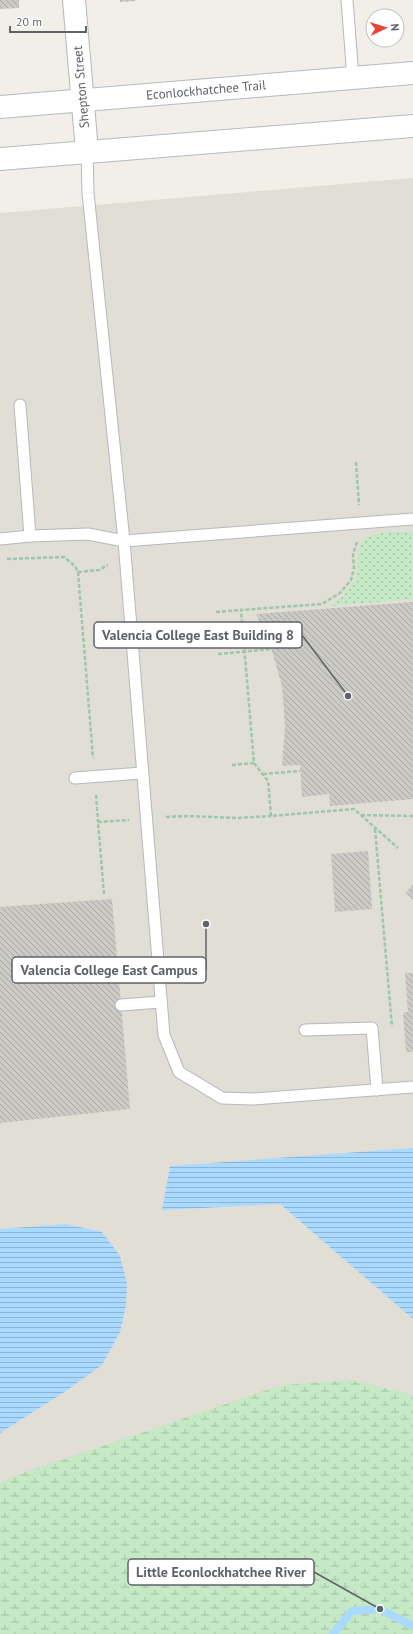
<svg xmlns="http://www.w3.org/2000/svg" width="413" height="1634" viewBox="0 0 413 1634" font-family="'PT Sans',sans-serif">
<defs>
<pattern id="grass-dots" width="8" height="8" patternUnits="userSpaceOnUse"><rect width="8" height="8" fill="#c5e8c5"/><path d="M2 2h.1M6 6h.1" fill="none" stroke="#a3c0a4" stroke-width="1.8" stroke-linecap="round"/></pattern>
<pattern id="wetland-marsh" width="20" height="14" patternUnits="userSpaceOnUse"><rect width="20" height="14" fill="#c5e8c5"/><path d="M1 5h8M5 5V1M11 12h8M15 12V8" fill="none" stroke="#a3c0a4"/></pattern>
<pattern id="water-rules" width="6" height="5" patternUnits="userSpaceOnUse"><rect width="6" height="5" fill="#aadaff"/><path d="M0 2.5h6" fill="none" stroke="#8eb4d2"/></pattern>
<pattern id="building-back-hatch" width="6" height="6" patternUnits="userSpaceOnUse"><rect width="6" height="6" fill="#cccac5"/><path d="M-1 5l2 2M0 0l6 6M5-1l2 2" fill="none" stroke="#a9a8a4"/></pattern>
</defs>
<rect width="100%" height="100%" fill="#f1efe8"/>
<path fill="#e1ded6" d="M413,178v1456h-413v-1421z"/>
<path fill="url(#grass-dots)" d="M413,532v67l-83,7c13,-8 21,-17 27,-32 5,-14 -6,-33 16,-39 12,-4 28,-3 40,-3z"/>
<path fill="url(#wetland-marsh)" d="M352,1380l61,15v239h-413v-151l23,-10 259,-88z"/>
<g fill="url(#water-rules)">
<path d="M413,1148v171l-133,-115 -118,6 8,-44z"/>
<path d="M66,1224l36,8 18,24 7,28 -1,21 -6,27 -18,33 -36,26 -66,42v-204z"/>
</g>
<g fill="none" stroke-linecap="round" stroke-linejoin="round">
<path stroke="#aadaff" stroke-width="8" d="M333,1634l19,-23 28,-2 33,17"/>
</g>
<g fill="url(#building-back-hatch)">
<path d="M0,0h19v8l-19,1z"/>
<path d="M120,0h15v1l-15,1z"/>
<path d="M413,602v197l-83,7 -1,-12 -27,3 -2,-32 -18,1 3,-40 -3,-40 -14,-49 -12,-23z"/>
<path d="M368,851l4,58 -37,3 -4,-58z"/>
<path d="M413,884v16l-7,-7z"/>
<path d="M112,899l18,210 -130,14v-216z"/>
<path d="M405,973h8v79h-7l-3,-39 5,-1z"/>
</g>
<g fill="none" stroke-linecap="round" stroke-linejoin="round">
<g stroke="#b5b8bc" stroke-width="13">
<g id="lane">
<path d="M347,0l6,78"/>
<path d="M87,151l1,42 36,348 40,494 15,37 43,26 31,1 160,-12"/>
<path d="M20,405l10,131 58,-2 36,7 289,-22"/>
<path d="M0,539l30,-3"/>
<path d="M75,778l67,-5"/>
<path d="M121,1005l40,-3"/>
<path d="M305,1030l67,-2 5,62"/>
</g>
</g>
<g stroke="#b5b8bc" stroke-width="24">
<path id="street" d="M74,0l13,151"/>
</g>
<g stroke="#b6babf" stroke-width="24">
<g id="secondary">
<path d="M0,107l413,-34"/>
<path d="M0,159l413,-33"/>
</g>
</g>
<g stroke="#9cc7a9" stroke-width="2.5" stroke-dasharray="4 2" stroke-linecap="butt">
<path d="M356,462l3,43"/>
<path d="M357,542l-4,12 1,14 -3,12 -11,13 -18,11 -81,6 13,153 14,18 3,35 83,-7 44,39"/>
<path d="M7,559l57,-2 11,9 3,6 15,186"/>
<path d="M78,572l21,-2 9,-5"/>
<path d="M216,612l25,-2"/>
<path d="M218,654l54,-5"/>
<path d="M232,765l22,-2"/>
<path d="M263,774l37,-3"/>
<path d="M96,795l2,27"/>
<path d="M361,815l52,1"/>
<path d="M166,817l25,-1 45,2 35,-2"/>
<path d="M375,829l17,198"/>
<path d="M104,894l-6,-72 31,-2"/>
</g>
<use href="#lane" stroke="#fff" stroke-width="11"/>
<use href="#street" stroke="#fff" stroke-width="22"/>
<use href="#secondary" stroke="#fff" stroke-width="22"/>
</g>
<g text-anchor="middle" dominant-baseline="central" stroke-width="3.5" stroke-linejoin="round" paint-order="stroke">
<g font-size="13" fill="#5f6368" stroke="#fff">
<text transform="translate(81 87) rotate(-95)">Shepton Street</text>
<text transform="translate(206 90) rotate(-5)">Econlockhatchee Trail</text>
</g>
</g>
<path fill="none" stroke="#5f6368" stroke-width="1.5" d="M348 696L302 635M206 924L206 970M380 1609L314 1572"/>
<g fill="#5f6368" stroke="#fff" stroke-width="1.5">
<circle cx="348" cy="696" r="4"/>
<circle cx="206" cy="924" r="4"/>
<circle cx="380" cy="1609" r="4"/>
</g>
<g fill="#fff" stroke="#5f6368" stroke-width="1.5">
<rect x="94" y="622" width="208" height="26" rx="4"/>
<rect x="12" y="957" width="194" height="26" rx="4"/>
<rect x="128" y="1559" width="186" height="26" rx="4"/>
</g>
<g font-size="14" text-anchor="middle" font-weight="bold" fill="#5f6368">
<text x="198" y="640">Valencia College East Building 8</text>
<text x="109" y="975">Valencia College East Campus</text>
<text x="221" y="1577">Little Econlockhatchee River</text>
</g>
<g transform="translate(385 28) rotate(86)"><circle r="19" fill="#ffffff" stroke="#bfc1c3"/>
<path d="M0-3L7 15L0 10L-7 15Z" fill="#ea4335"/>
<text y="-6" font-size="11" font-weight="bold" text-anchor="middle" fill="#5f6368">N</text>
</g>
<path d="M10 26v6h76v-6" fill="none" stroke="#5f6368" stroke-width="2"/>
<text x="16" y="26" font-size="12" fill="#5f6368" stroke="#ffffff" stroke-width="3" paint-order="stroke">20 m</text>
</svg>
